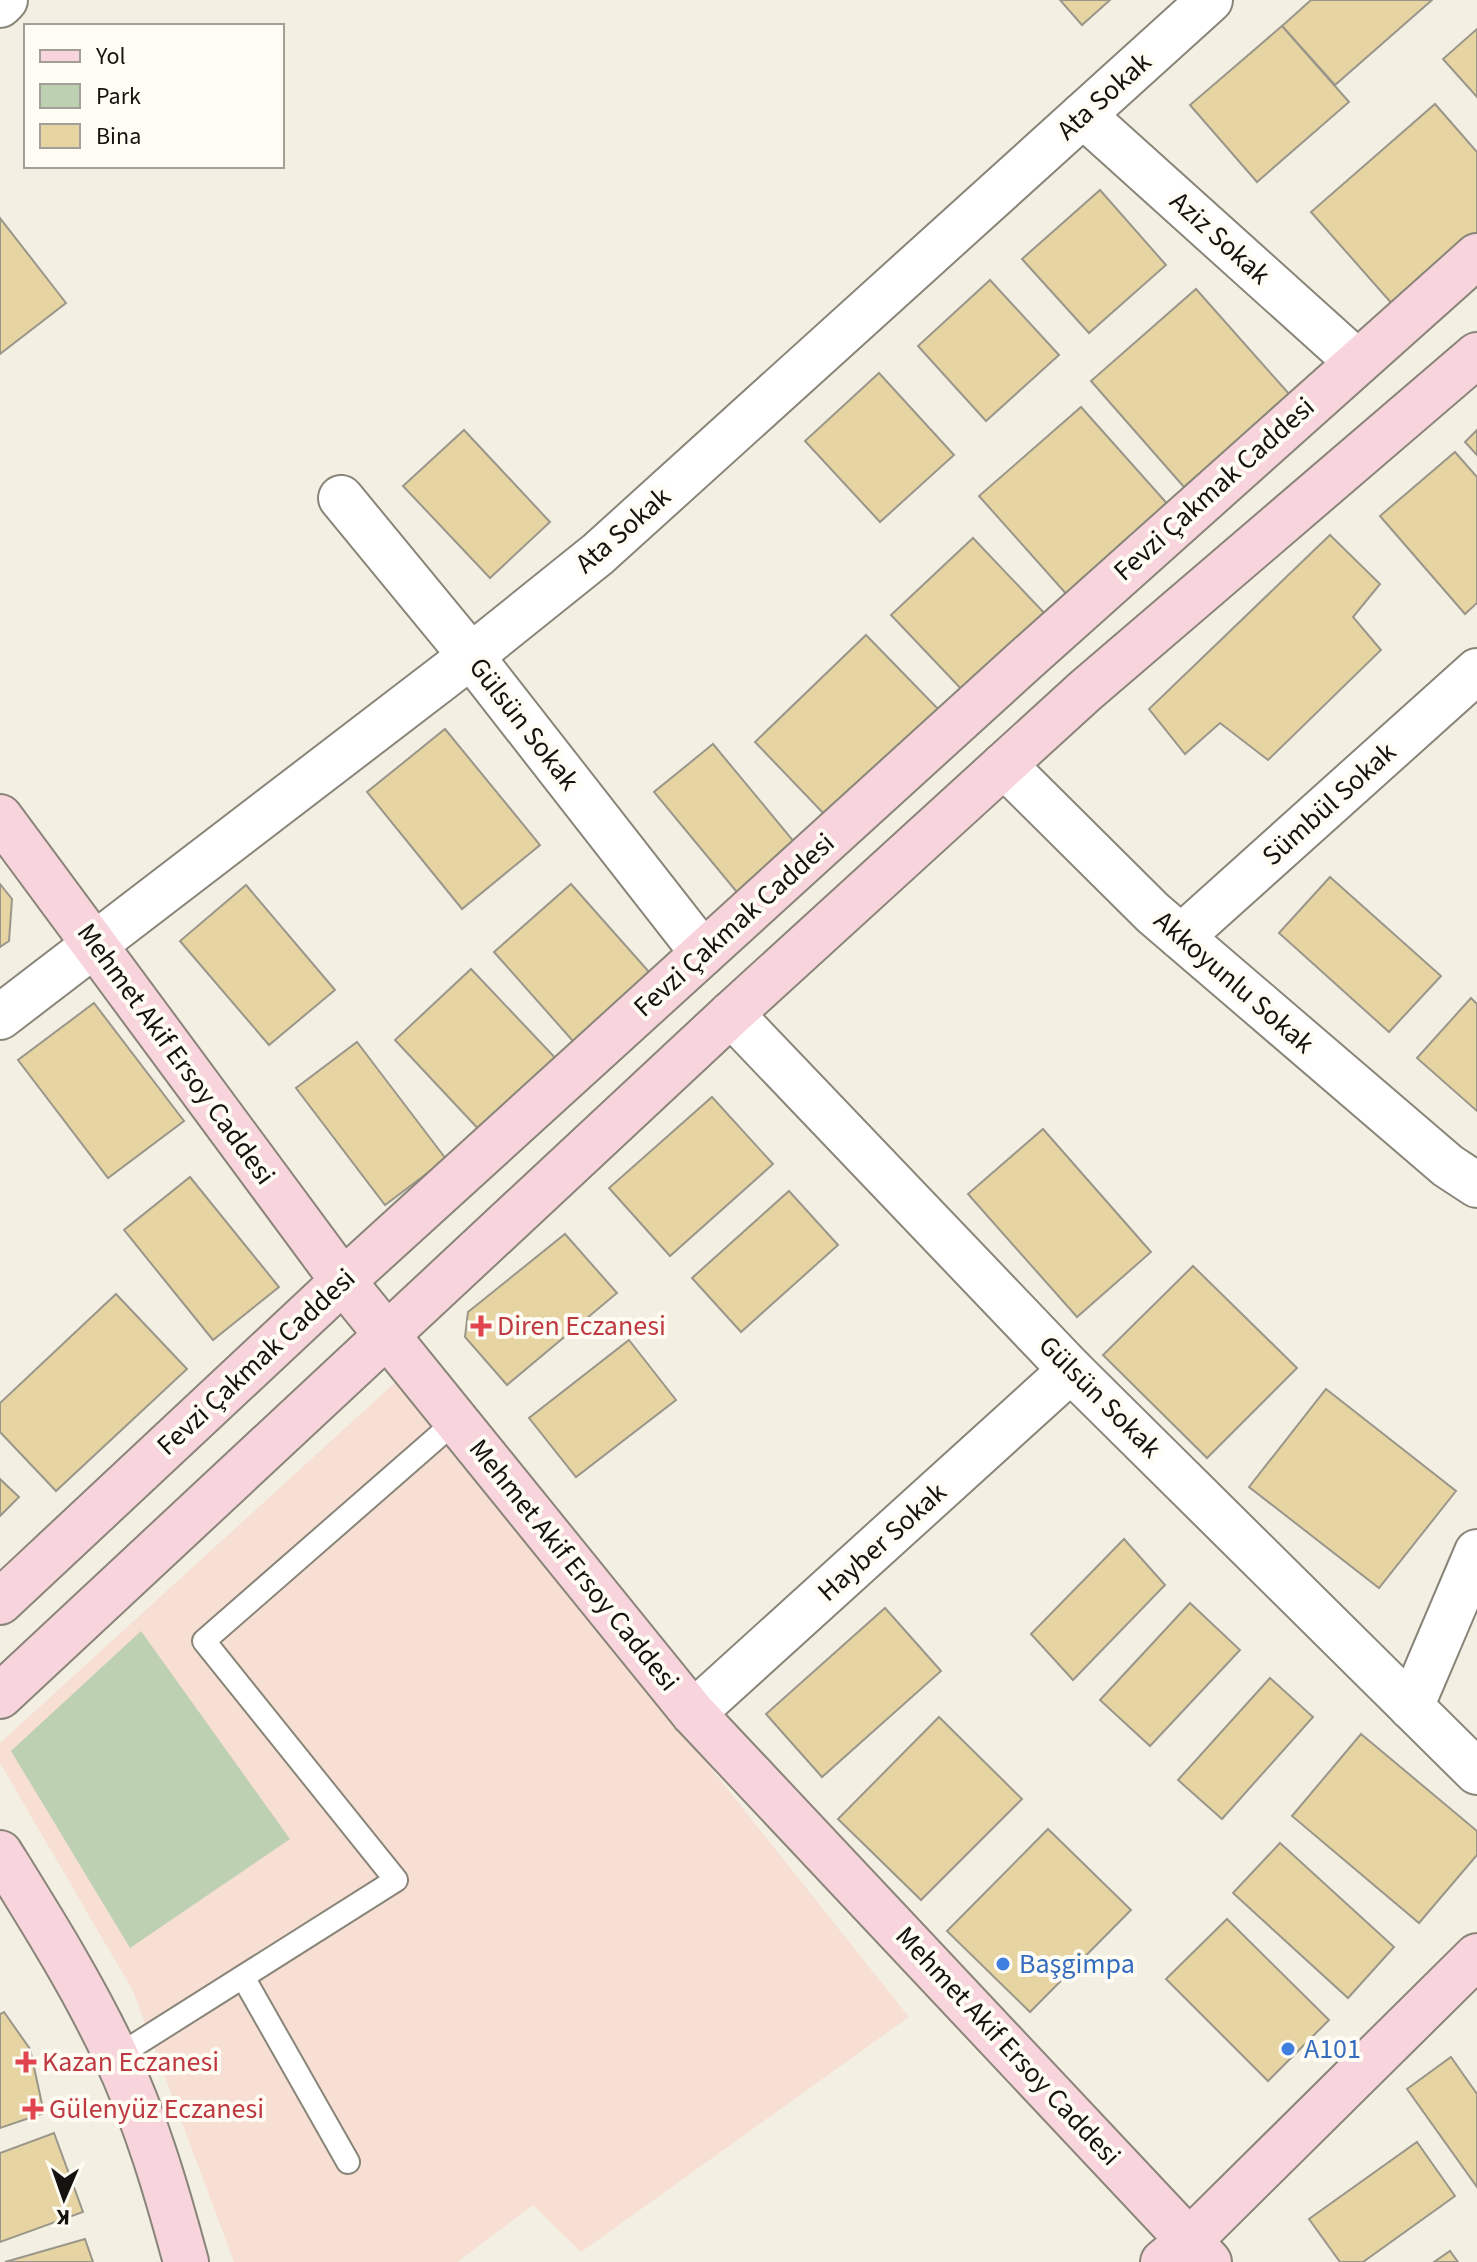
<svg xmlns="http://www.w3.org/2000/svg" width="1477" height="2262" viewBox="0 0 1477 2262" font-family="'Source Sans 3',sans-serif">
<rect width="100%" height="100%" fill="#f3efe2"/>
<path fill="#f7dfd4" d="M400,1378l509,639 -328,235 -48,-47 -76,57h-223l-101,-271 -133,-228v-20z"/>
<path fill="#bed0b2" d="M141,1631l149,208 -160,109 -119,-197z"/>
<g fill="#e6d4a3" stroke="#9a968a" stroke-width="2">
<path d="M1060,0h50l-28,25z"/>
<path d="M1311,0h121l-97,85 -53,-59z"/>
<path d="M1282,26l67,76 -92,80 -67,-77z"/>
<path d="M1477,29v68l-34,-38z"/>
<path d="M1435,104l42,48v82l-83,72 -83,-94z"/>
<path d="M1100,190l66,75 -77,68 -67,-74z"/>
<path d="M0,218l66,85 -66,51z"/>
<path d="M990,280l69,75 -73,66 -68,-75z"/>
<path d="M1196,289l94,106 -106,92 -93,-106z"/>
<path d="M879,373l75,82 -74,67 -75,-81z"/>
<path d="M1081,407l90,101 -102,89 -90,-101z"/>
<path d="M464,430l86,92 -60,56 -87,-92z"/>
<path d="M1477,430v25l-12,-13z"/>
<path d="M1455,452l22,25v126l-12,11 -85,-98z"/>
<path d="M1330,535l50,49 -27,33 28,33 -113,110 -48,-37 -35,31 -36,-45z"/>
<path d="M973,538l76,80 -82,77 -76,-80z"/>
<path d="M866,635l73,75 -112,107 -72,-75z"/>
<path d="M445,729l95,116 -78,64 -95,-117z"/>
<path d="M713,744l87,105 -59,48 -87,-105z"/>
<path d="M1330,877l111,99 -52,56 -110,-99z"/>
<path d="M0,884l12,15 -3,42 -9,6z"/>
<path d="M571,884l86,97 -77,68 -86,-97z"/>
<path d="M246,885l89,105 -66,55 -89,-104z"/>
<path d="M471,969l90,95 -77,71 -89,-95z"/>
<path d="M1471,998l6,6v107l-60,-53z"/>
<path d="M94,1003l90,118 -76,57 -90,-118z"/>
<path d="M357,1042l89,117 -61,46 -89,-117z"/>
<path d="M712,1097l61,67 -103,92 -61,-68z"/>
<path d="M1043,1129l108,123 -74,65 -109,-123z"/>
<path d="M190,1177l89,110 -66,53 -89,-110z"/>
<path d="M789,1191l49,54 -97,87 -49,-54z"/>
<path d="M565,1234l52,59 -110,92 -42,-48 3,-25z"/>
<path d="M1193,1266l104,102 -90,90 -104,-103z"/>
<path d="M116,1294l71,75 -131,122 -56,-59v-29z"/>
<path d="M629,1340l47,60 -100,77 -47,-59z"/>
<path d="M1326,1389l130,102 -77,97 -130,-101z"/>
<path d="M0,1479l19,18 -19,19z"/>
<path d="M1124,1539l41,46 -92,95 -42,-46z"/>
<path d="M1190,1603l50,47 -90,96 -50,-46z"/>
<path d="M885,1608l56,63 -119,106 -56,-63z"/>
<path d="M1270,1678l43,39 -91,102 -44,-39z"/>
<path d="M939,1717l83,82 -101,101 -83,-81z"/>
<path d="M1361,1734l116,97v24l-58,68 -127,-107z"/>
<path d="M1048,1829l83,81 -101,102 -83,-81z"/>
<path d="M1280,1843l114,104 -46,51 -115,-105z"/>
<path d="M1227,1919l102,101 -61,61 -102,-102z"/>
<path d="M4,2012l26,37 14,64 -44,15v-114z"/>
<path d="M1451,2057l26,37v93l-70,-98z"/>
<path d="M54,2133l29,79 -83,30v-89z"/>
<path d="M1417,2142l38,54 -92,66h-23l-31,-43z"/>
<path d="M85,2239l8,23h-88z"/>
<path d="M1450,2251l8,11h-24z"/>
</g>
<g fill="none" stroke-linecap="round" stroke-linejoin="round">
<g stroke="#898579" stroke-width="26">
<g id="lane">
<path d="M243,1977l105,185"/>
<path d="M116,2057l280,-177 -192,-239 253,-221"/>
</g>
</g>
<g stroke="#898579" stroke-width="48">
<g id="street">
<path d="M0,5l5,-5"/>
<path d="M1083,115l273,246"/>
<path d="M341,498l130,158 232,297"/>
<path d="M1004,765l149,148 295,253 29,19"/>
<path d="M1181,937l296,-266"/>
<path d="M731,1014l340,356 406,402"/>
<path d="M0,1017l471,-361 127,-102 612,-554"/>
<path d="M1411,1707l66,-155"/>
<path d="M693,1713l378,-343"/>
</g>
</g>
<g stroke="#898579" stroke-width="48">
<g id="secondary">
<path d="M0,817l343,464 350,432 516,549"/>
<path d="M0,1602l343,-321 681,-620 453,-405"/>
<path d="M0,1696l731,-682 354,-323 392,-336"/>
<path d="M0,1853c41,66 82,131 115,201 31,66 52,138 71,208"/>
<path d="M1163,2262l28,-23 286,-283"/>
</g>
</g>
<use href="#lane" stroke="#fff" stroke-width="22"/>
<use href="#street" stroke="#fff" stroke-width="44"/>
<use href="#secondary" stroke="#f8d4dc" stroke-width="44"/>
</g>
<g fill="#e0444e" stroke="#fffcf4" stroke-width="3">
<path d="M477 1314h8v8h8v8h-8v8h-8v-8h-8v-8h8z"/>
<path d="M22 2050h8v8h8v8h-8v8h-8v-8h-8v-8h8z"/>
<path d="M29 2097h8v8h8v8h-8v8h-8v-8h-8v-8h8z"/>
</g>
<g fill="#3f7fe0" stroke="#fffcf4" stroke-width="3">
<circle cx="1003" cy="1964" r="8"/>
<circle cx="1288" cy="2049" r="8"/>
</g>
<g text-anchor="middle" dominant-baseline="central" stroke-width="8" stroke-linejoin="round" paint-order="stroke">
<g font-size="28" fill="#15130f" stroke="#fffcf4">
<text transform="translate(1104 96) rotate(-42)">Ata Sokak</text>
<text transform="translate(1220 238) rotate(42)">Aziz Sokak</text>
<text transform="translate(1214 489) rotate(-42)">Fevzi Çakmak Caddesi</text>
<text transform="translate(623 530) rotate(-41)">Ata Sokak</text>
<text transform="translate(524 724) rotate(52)">Gülsün Sokak</text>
<text transform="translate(1329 804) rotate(-42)">Sümbül Sokak</text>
<text transform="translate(734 925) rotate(-42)">Fevzi Çakmak Caddesi</text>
<text transform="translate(1234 982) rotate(41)">Akkoyunlu Sokak</text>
<text transform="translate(176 1054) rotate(54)">Mehmet Akif Ersoy Caddesi</text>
<text transform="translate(256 1362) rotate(-43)">Fevzi Çakmak Caddesi</text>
<text transform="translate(1100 1397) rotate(45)">Gülsün Sokak</text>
<text transform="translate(882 1542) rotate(-42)">Hayber Sokak</text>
<text transform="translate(574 1565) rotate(51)">Mehmet Akif Ersoy Caddesi</text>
<text transform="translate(1008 2046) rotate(47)">Mehmet Akif Ersoy Caddesi</text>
</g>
<g font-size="28" fill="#be3a42" stroke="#fffcf4" text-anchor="start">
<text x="497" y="1326">Diren Eczanesi</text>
<text x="42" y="2062">Kazan Eczanesi</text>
<text x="49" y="2109">Gülenyüz Eczanesi</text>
</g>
<g font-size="28" fill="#366cbe" stroke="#fffcf4" text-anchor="start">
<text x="1019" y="1964">Başgimpa</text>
<text x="1304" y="2049">A101</text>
</g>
</g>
<rect x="24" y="24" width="260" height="144" fill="#fffcf4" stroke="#a19f98" stroke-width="2"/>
<rect x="40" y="50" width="40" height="12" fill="#f8d4dc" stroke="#a19f98" stroke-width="2"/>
<text x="96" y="64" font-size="24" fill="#15130f">Yol</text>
<rect x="40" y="84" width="40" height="24" fill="#bed0b2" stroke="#a19f98" stroke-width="2"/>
<text x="96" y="104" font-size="24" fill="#15130f">Park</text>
<rect x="40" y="124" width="40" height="24" fill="#e6d4a3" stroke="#a19f98" stroke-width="2"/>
<text x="96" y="144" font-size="24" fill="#15130f">Bina</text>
<g transform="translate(64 2198) rotate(182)" stroke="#fffcf4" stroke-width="6" paint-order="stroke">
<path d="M0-6L14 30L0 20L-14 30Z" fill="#15130f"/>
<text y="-12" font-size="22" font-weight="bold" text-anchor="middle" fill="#15130f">K</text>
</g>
</svg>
